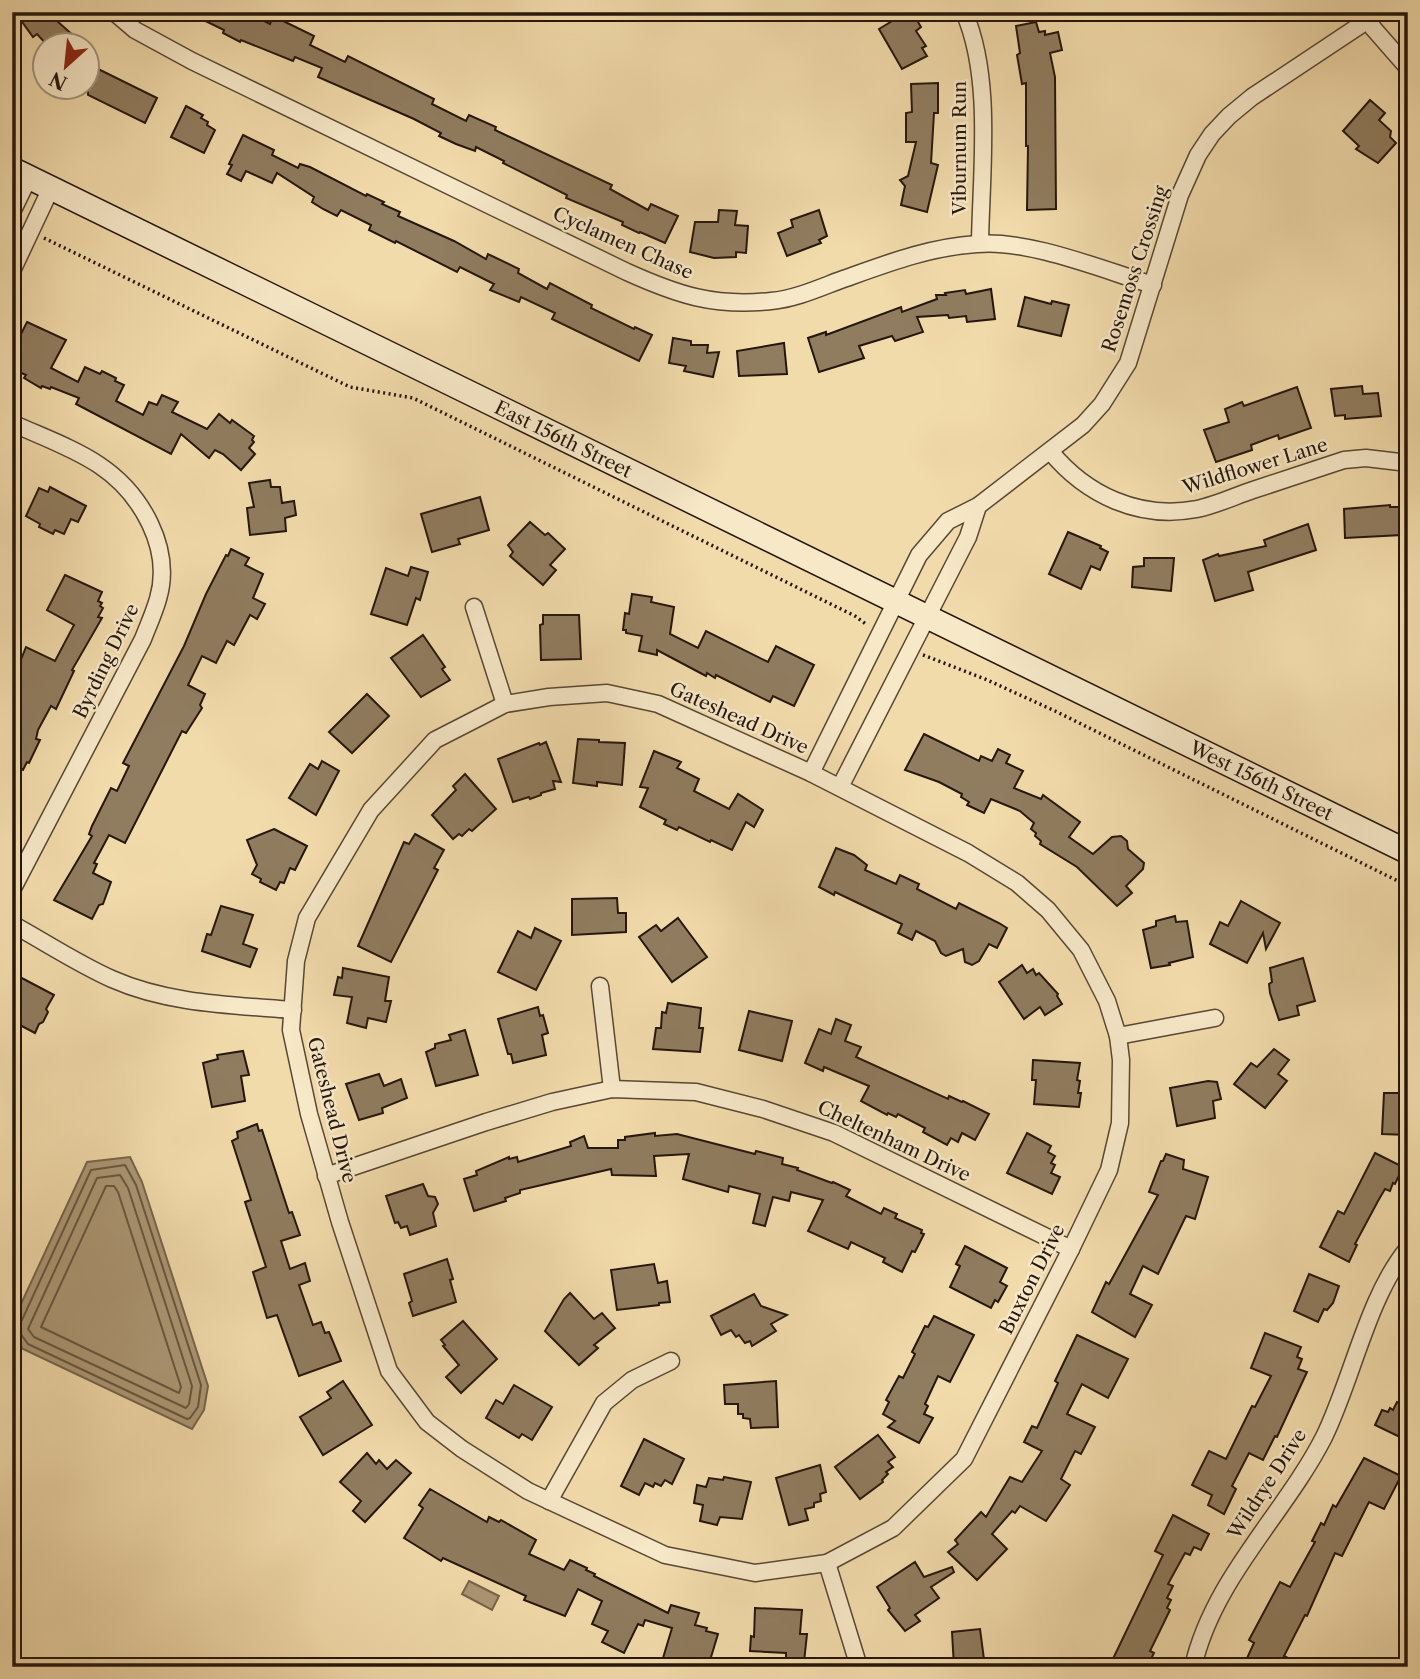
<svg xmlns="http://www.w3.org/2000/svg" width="1420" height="1679" viewBox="0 0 1420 1679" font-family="'Libre Caslon Text',serif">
<rect width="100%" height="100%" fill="#f2dbab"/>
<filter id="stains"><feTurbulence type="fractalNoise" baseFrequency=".00286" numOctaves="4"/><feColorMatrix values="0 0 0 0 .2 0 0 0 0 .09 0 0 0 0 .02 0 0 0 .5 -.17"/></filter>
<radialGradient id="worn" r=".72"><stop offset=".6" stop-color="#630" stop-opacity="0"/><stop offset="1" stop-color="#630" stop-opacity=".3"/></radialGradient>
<g fill="#ac9875" stroke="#76644b" stroke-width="2">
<path d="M130,1157l12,25 66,204 -4,24 -12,19 -169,-80 -8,-11 -1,-19 73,-157z"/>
<path d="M469,1581l30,15 -7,14 -30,-16z"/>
</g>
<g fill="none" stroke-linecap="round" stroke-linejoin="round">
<g stroke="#685740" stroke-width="2">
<path d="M120,1175l8,13 64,198 -3,18 -3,4 -152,-71 -6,-8 69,-151z"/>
<path d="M106,1186h8l4,6 63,195 -2,6 -138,-66z"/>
<path d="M12,1324h5l5,-4 69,-150 34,-5 11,20 65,200 -3,22 -8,11 -3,1 -159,-75 -8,-11 -8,-2"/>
</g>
</g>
<g fill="#907c5f" stroke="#25160c" stroke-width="2">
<path d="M15,12h32l38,34h-37l-11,-12 -4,3z"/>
<path d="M187,12h60l23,12 3,-8 41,20 -4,9 35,17 3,-6 86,43 -2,5 34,17 3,-6 27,12 -1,3 117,55 -2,4 38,21 3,-6 27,12 -13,27 -25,-11 -1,1 -17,-8 1,-3 -57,-24 1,-3 -64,-32 1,-2 -28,-14 -1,4 -19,-7 -17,-8 2,-3 -27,-14 -96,-42 4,-9 -27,-11 -2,4 -52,-21 -1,2 -17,-9 1,-3z"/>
<path d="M907,12h5l9,15 -5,4 10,15 -4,2 5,8 -25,13 -23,-40z"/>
<path d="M1036,22l3,10 6,-1v4l13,-3 4,18 -12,3 5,24 1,132 -29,1 1,-64h-2v-63l-4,1 -5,-29 3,-2 -4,-27z"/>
<path d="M88,64l69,34 -12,25 -57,-28z"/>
<path d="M938,83v30h-4l-3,50 7,2 -11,47 -26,-7 4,-19 -5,-6 8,-4 8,-34h-10v-29l6,-1 -1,-28z"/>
<path d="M1370,100l15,13 -6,7 12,11 -1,6 6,6 -18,20 -22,-14 3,-3 -16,-15z"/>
<path d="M186,106l17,9 -2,3 7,4 -1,3 8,5 -11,23 -33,-16z"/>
<path d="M243,135l31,15 -2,5 26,13 2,-4 10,3 56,29 1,-2 17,8 -2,2 18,8 -2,4 56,25 32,18 2,-5 31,15 -1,4 29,16 3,-6 42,22 -1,3 43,21 1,-2 17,8 -13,26 -87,-42 3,-6 -34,-16 -2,5 -29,-12 4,-6 -34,-17 -3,5 -61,-31 -1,2 -26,-13 2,-5 -30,-15 -4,6 -14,-7 -11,-7 2,-5 -37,-24 -5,10 -26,-12 -5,10 -14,-7 5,-9 -3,-1z"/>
<path d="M719,210l18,1 -2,14 13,1 -2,27 -10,-1v5l-22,1 -24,-6 5,-30h23z"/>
<path d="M819,210l8,26 -8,4 2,3 -34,13 -9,-23 15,-6 -2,-7z"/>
<path d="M991,289l4,30 -28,3 -1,-6 -17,2 -1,-3 -31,2 6,15 -28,9 -3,-5 -33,10 5,12 -45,14 -11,-34 18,-6v3l75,-28 1,5 35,-13 -1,-4h10l-1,-2 20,-3 1,4z"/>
<path d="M1025,297l26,7 1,-3 17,4 -8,31 -43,-10z"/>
<path d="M27,322l39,18 -15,28 27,14 7,-15 15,7 2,-3 14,7 -1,3 9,4 -8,16 27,14 6,-13 8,3 5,-10 16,7 -6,10 35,17 12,-15 11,9 2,-3 22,16 -2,4 2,2 -5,6 6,6 -14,16 -18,-16 -8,-4 -6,8 -28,-24 -10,20 -95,-50 3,-6 -28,-11 -1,2 -8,-3 -1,2 -17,-10 2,-3 -14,-6v-17z"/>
<path d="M673,338l18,3v4h17l-1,8 12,-1 -6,25 -29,-6 2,-5 -17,-3z"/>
<path d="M784,343l3,31 -48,2 -2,-25z"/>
<path d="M1362,386l1,8 15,-1 3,23 -36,3v-4l-10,1 -4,-27z"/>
<path d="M1297,387l14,41 -32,11 -1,-4 -27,10 1,5 -36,12 -12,-32 25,-8 -4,-13 17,-7 2,4z"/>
<path d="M270,480l1,7h9l2,16 12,-2 2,14 -11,3 1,13 -36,4 -3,-27 7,-1 -5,-24z"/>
<path d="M50,487l36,19 -8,16 -7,-3 -7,15 -9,-4 -2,4 -14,-7 1,-3 -14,-8 13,-28 9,4z"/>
<path d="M480,497l9,33 -31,9 2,5 -28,8 -11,-38z"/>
<path d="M1390,505v2h10l2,28 -57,3 -1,-29z"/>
<path d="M530,522l15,13 3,-2 17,16 -15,16 6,5 -13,15 -33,-29 3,-4 -5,-7z"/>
<path d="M1308,524l8,26 -68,22 5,18 -38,11 -12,-41 15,-6 1,2 47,-10 -2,-6z"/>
<path d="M1068,532l33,14 -1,2 8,4 -8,18 -9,-4 -10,23 -32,-15z"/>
<path d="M231,549l18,9 -4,7 18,9 -10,24 12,6 -8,15 -7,-4 -16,30 -7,-4 -11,22 -14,-7 -14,29 17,9 -5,11 2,3 -16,25 -4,-2 -57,112 -16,-8 -15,28 3,1 -4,9 18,9 -8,22 -4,1 -7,14 -38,-19 38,-64 -3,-2 3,-8 19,-38 6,3 12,-25 -6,-3 61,-117 22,-52 20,-39 2,1z"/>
<path d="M1144,558h30l-3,33 -39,-4 1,-20 11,-1z"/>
<path d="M411,567l17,5 -8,28 -4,-2 -9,27 -36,-11 15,-46 22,8z"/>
<path d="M65,575l37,17 -4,9 4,2 -2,3 3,2 -5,9 4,1 -30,52 2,1 -18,38 -5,-3 -13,24 -2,9 4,1 -11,23 -2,-1 -4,8 -11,-6v-82l14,-35 29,14 19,-36 -27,-15z"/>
<path d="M632,594l20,3 -1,5 23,5 -4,27 28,14 8,-17 62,31 8,-16 38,19 -20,41 -21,-10 -3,6 -54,-27 -1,3 -8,-5 -1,3 -49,-26v5l-18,-4 3,-15 -16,-3v-3h-3l2,-17 4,1z"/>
<path d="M543,615h36l2,44 -40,1 -1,-35 3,-1z"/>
<path d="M423,635l22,32 -3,2 8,11 -29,17 -30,-39z"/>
<path d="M367,694l22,22 -37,37 -23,-21z"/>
<path d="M924,734l55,27 2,-5 11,5 6,-12 12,6 -4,8 17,8 -9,17 27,11 2,-4 37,27 -11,15 24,17 19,-17 9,-1 6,5 1,8 16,14 -1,6 -17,17 6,7 -15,13 -40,-39 -37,-23 1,-3 -6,-5 1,-3 -5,-4 3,-6 -14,-12 -29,-12 -7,14 -17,-8 2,-3 -8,-5 1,-3 -23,-12 -34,-12z"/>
<path d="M578,739l21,1v2l26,1 -3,42 -25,-3v4l-24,-3z"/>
<path d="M546,742l15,40 -8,-1 2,8 -14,4v2l-11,4 -1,-2 -16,5 -15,-43 41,-16 1,2z"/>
<path d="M654,751l27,11 -4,6 22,11 -5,12 35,18 9,-15 25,16 -9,17 -8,-5 -14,28 -21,-10 -1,2 -31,-15 -2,3 -13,-6 2,-4 -26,-13 8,-19 -8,-1z"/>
<path d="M322,761l17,10 -23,44 -27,-17 21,-34 8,5z"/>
<path d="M465,774l31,35 -24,22 -3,-2 -7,7 -3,-2 -6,5 -21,-24 24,-25 -3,-4z"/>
<path d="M274,829l33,17 -12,24 -5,-2 -6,15 -4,-1 -4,8 -16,-8 1,-3 -9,-5 5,-9 -10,-25z"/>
<path d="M415,834l29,16 -10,18 4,2 -47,92 -33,-16 46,-104 5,2z"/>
<path d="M836,848l18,7 13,10 -2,5 31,14 4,-9 19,9 -2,5 39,20 3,-6 40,20 8,5 -10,20 -8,-4 -10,17 -7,4 -7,-3 -2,-13 -17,7 -5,-3 -6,-12 -19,-10 -4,9 -14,-7 4,-9 -67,-32 -1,3 -15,-8z"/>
<path d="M617,898l1,15h8v19l-54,3v-36z"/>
<path d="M1241,901l39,22 -14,26 -3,-16 -16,30 -37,-19 10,-22 8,4z"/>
<path d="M221,906l32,9 -10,29 14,5 -7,18 -48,-16 5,-17 4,1z"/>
<path d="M1175,916l1,6 11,-1 6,36 -24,6 1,2 -19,3 -8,-38 13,-4v-5z"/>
<path d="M678,918l29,39 -35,25 -33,-45 17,-12 5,6z"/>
<path d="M535,928l26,13 -25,49 -38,-18 20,-41 13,7z"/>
<path d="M1303,958l12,43 -18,5 2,9 -20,5 -9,-27 -1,-9 3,-2 -2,-14z"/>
<path d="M1022,965l5,8 6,-4 3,6 3,-2 19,21 -1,2 5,8 -17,11 -5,-8 -16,12 -25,-37z"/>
<path d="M343,968l46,9 -4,24h6l-5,21 -18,-4 -2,10 -19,-5 5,-26 -18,-2 4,-18 4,1z"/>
<path d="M16,975l38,20 -8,14 2,3 -5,10 -4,2 -4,9 -23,-12v-37z"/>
<path d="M668,1003l33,5 -2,20h4l-3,24 -47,-3 3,-21h5l1,-16 4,1z"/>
<path d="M538,1007l2,9 3,-1 5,18 -6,2 4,20 -33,8 -2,-9h-3l-10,-35z"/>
<path d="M749,1011l43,10 -10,40 -43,-11z"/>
<path d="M836,1019l15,6 -6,16 16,6 -5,10 92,42 1,-3 13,6 1,-1 26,13 -14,26 -13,-7 -4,9 -7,-4 -4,7 -24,-13 2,-4 -27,-14 -2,3 -8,-4 -1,2 -26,-14 8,-15 -45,-19 -1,4 -18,-8 14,-34 12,5z"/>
<path d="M465,1030l13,45 -42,11 -10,-34 9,-4v-4l16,-4 -2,-5z"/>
<path d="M1274,1049l15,11 -11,14 9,7 -22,27 -31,-24 17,-21 6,4z"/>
<path d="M243,1051l6,24 -8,1 4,25 -33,6 -9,-44 15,-4 -1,-4z"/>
<path d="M1033,1060l47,3 -3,17 3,1 -2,12h3l-2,14 -45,-3 2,-24h-4z"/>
<path d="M379,1074l5,12 17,-7 6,19 -25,10 1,5 -24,7 -13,-36z"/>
<path d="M1208,1081l9,1 4,17 -8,2 2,17 -38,8 -7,-38z"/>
<path d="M1384,1093h24v42l-26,-1z"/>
<path d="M257,1124l2,7 3,-1 27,83 3,-1 8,23 -19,6 9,28 15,-6 5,18 -11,4 14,40 8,-3 4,11 4,-1 12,29 -42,15 -22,-61 -10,3 -14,-46 13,-5 -21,-65 6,-2 -19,-59 6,-3 -1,-6z"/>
<path d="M655,1133v3l22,-2 78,20 1,-3 27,7 -1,6 16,4 -1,2 35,13 1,-1 17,8 -4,6 35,18 3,-6 13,6 -2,4 27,12 -1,3 3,1 -9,18 -3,-1 -10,21 -19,-10 2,-4 -34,-16 -3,7 -40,-18 15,-31 -32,-8 -2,9 -16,-4 -8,29 -12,-3 7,-29 -31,-8 -1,6 -45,-13 6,-25 -35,2 2,20 -44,-1 -1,-6 -91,21v3l-15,5 1,3 -32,10 -10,-32 13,-4 -1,-4 33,-14v2l8,-2 1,5 53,-16 -1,-4 14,-6 4,12h30v-8h7v-3z"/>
<path d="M1027,1133l24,13 -3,6 7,4 -4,7 4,2 -4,8 9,4 -8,17 -45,-21z"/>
<path d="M1375,1153l28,14 -8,17 -2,-1 -3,8 -5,-2 -7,12 -23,43 2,1 -8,17 -29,-15 18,-36 6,3z"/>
<path d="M1166,1154l18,6 -1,9 25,8 -13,42 -9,-3 -28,58 -15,-8 -13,28 22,11 -17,32 -43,-25 14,-30 3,2 4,-7 45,-82 -9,-3 12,-31h2z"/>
<path d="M423,1184l5,12 7,1 3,7 -5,9 3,13 -26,9 -3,-9 -6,2 -3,-6 -3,1 -9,-27z"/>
<path d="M965,1246l42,22 -7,14 7,4 -9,16 -3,-2 -4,8 -41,-21 10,-21 -4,-2z"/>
<path d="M447,1259l6,20 -3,1 6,22 -43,14 -4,-13 3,-2 -8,-27z"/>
<path d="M654,1264l4,19 9,-2 3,21 -11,1v2l-42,5 -6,-40z"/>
<path d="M1309,1274l30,12 -6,17 -6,7 -3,-1 -6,13 -24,-11z"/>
<path d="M570,1293l24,26 8,-6 13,15 -21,17 4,3 -19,17 -34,-34 19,-32z"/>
<path d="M754,1294l7,12 26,9 -16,9 5,7 -24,15 -2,-5 -5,2 -6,-8 -3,2 -5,-7 -10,5 -10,-19z"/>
<path d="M934,1316l40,19 -24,47 -12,-6 -13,28 3,2 -4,8 9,4 -14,25 -31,-16 7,-6 -12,-7 6,-12 -3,-2 13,-24 4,2 12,-24 -3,-2 13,-26 3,1z"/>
<path d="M463,1321l34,38 -36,34 -15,-16 13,-12 -16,-19 2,-1 -4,-5z"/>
<path d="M1265,1333l36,14 -4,10 5,2 -4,10 9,3 -30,65 -2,-1 -12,24 -14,-7 -17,33 4,3 -12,25 -16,-9 4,-10 -20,-10 17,-34 17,8 26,-53 3,1 16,-31 -20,-8z"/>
<path d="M1077,1335l51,24 -20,39 -26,-14 -15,30 28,13 -14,27 -6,-3 -14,28 9,6 -11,17 -13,19 -26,-15 -5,7 -3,-2 -20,23 15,15 -30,31 -29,-28 10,-8 -3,-4 26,-28 5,5 24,-40 12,5 20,-31 -18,-9 8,-16 5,2 21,-45 -3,-2z"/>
<path d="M343,1381l29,44 -49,30 -23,-38 31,-19 -4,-6z"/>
<path d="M776,1381l2,46 -27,1 -1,-9 -7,-1v-4h-5v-10h-13l-1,-19z"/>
<path d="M514,1385l38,22 -20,33 -10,-6 -3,4 -33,-20 10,-18 7,4z"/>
<path d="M1397,1402l11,5v34l-33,-16 7,-15 6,2 2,-4 3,2z"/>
<path d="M878,1435l17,22 -7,5 5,5 -7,5 2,2 -6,6 1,2 -23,17 -25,-32z"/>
<path d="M644,1439l40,20 -12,25 -7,-4 -4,6 -6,-3 -2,4 -8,-4 -6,12 -18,-9z"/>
<path d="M367,1453l9,11 3,-4 8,9 9,-9 15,13 -46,49 -12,-11 8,-10 -21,-19z"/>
<path d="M1364,1458l37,18 -17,33 -15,-7 -27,54 -7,-3 -28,63 -2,-1 -21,41 21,11h-62l11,-24 -5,-3 31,-58 10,5 25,-45 -3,-1 9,-18 3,2 9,-20 3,2z"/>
<path d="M820,1465l6,27 -6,2 1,7 -7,2v4l-9,2 3,11 -19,5 -13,-47z"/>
<path d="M724,1477l27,5 -9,37 -22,-2 -3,8 -17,-4 3,-16 -9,-2 3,-18 9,2 3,-9 14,2z"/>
<path d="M430,1489l57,33 2,-5 10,5 2,-2 35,20 -7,14 35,16 6,-10 17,8 -1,2 9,4 -1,2 74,37 3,-8 28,8 -4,12 12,3 -1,3 12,3 -10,33h-17l-28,-9 9,-30 -27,-8 -2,6 -5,-2 -14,29 -22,-11 6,-11 -16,-7 10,-23 -24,-12 -13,27 -41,-16 2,-4 -83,-38 -2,3 -37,-23 19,-30 -4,-3z"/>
<path d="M1173,1515l36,19 -8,16 -7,-3 -4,8 -5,-2 -17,31 5,2 -6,12 4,2 -4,8 3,2 -20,41 4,2 -7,14h-38l54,-112 -8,-4z"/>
<path d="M915,1562l9,15 28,-10 2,5 -23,15 8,11 -24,17 5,6 -15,10 -17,-21 2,-2 -13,-21z"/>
<path d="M755,1608l47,2 -2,24h7l-3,28 -18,-1v-8l-36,-2 1,-15 3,1z"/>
<path d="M980,1629l5,38h-31l-2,-35z"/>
</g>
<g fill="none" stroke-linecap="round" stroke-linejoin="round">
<g stroke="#584734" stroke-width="19">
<g id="street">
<path d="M114,12l21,18 57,31 435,211c51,23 87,35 144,29 23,-2 46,-12 67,-20 45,-16 90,-34 139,-37 51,-5 126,26 176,41"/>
<path d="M964,12c29,66 17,160 16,231"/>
<path d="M1364,12l9,16 35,40"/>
<path d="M12,212l17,-35"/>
<path d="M12,271l39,-83"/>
<path d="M12,423c28,13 62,25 87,42 42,28 74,83 59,134 -4,14 -10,27 -15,40l-131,251"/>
<path d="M1050,451c36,44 89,69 147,58 19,-4 38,-13 56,-19 30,-10 61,-20 91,-30l22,-2 42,5"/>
<path d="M474,607l31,97"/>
<path d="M607,693l51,11 153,69 157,80 49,30 31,27 33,40 26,51 11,35 3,24 -1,63 -11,47 -38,79 -107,210 -71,69 -66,35 -72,10 -90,-18 -137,-64 -66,-42 -35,-27 -38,-51 -49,-149 -31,-108 -18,-84 5,-69 11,-43 64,-108 64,-70 43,-22 27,-14 44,-7z"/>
<path d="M811,773l108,-218 29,-34 30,-15 105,-81 19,-21 26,-41 52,-168 18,-40 14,-21 17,-18 23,-19 116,-77"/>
<path d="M840,787l128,-250 10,-31"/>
<path d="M12,924c33,18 66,40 100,55 56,25 120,26 181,31"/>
<path d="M600,986l12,103"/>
<path d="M1118,1036l97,-18"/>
<path d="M326,1176l160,-54 66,-20 60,-13 84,3 67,17 71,24 237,116"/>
<path d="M549,1501l55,-98 28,-23 39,-19"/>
<path d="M827,1563l32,104"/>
<path d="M1193,1667c20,-88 91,-152 131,-230 28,-57 44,-141 84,-189"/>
</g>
</g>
<g stroke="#25160c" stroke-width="26">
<g id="secondary">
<path id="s1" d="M12,169l1396,683"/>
</g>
</g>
<g stroke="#25160c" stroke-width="3.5" stroke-dasharray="2 3.5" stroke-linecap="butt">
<path d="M44,238l306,149 63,11 442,218 12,9"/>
<path d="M923,655l62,24 70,32 353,175"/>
</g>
<use href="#street" stroke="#f7e8c8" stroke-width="16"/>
<use href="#secondary" stroke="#f7e8c8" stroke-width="23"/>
</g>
<g text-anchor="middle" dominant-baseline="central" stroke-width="5" stroke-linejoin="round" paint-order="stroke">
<g font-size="19" fill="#25160c" stroke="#f7e8c8">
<text transform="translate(959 148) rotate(-90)">Viburnum Run</text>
<text transform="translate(623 243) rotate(24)">Cyclamen Chase</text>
<text transform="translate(1135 269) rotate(-72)">Rosemoss Crossing</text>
<text stroke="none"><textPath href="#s1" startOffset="614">East 156th Street</textPath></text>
<text transform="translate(1255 466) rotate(-17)">Wildflower Lane</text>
<text transform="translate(106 661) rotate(-64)">Byrding Drive</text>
<text transform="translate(739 718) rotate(24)">Gateshead Drive</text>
<text stroke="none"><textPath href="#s1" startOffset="1391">West 156th Street</textPath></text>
<text transform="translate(332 1110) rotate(76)">Gateshead Drive</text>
<text transform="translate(894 1141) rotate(25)">Cheltenham Drive</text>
<text transform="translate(1032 1279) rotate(-63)">Buxton Drive</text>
<text transform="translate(1267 1484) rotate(-57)">Wildrye Drive</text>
</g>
</g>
<rect width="1420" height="1679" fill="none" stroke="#f2dbab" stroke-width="42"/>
<rect x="14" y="14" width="1392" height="1651" fill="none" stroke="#25160c" stroke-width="3.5"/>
<rect x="21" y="21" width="1378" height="1637" fill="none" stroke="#25160c" stroke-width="2"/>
<g transform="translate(66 66) rotate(207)"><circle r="33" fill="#f7e8c8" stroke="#a3947d" stroke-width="2"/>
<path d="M0-5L12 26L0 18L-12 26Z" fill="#8f2418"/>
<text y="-10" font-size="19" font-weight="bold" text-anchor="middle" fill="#25160c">N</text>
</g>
<rect width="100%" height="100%" filter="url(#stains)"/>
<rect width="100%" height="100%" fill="url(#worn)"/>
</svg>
